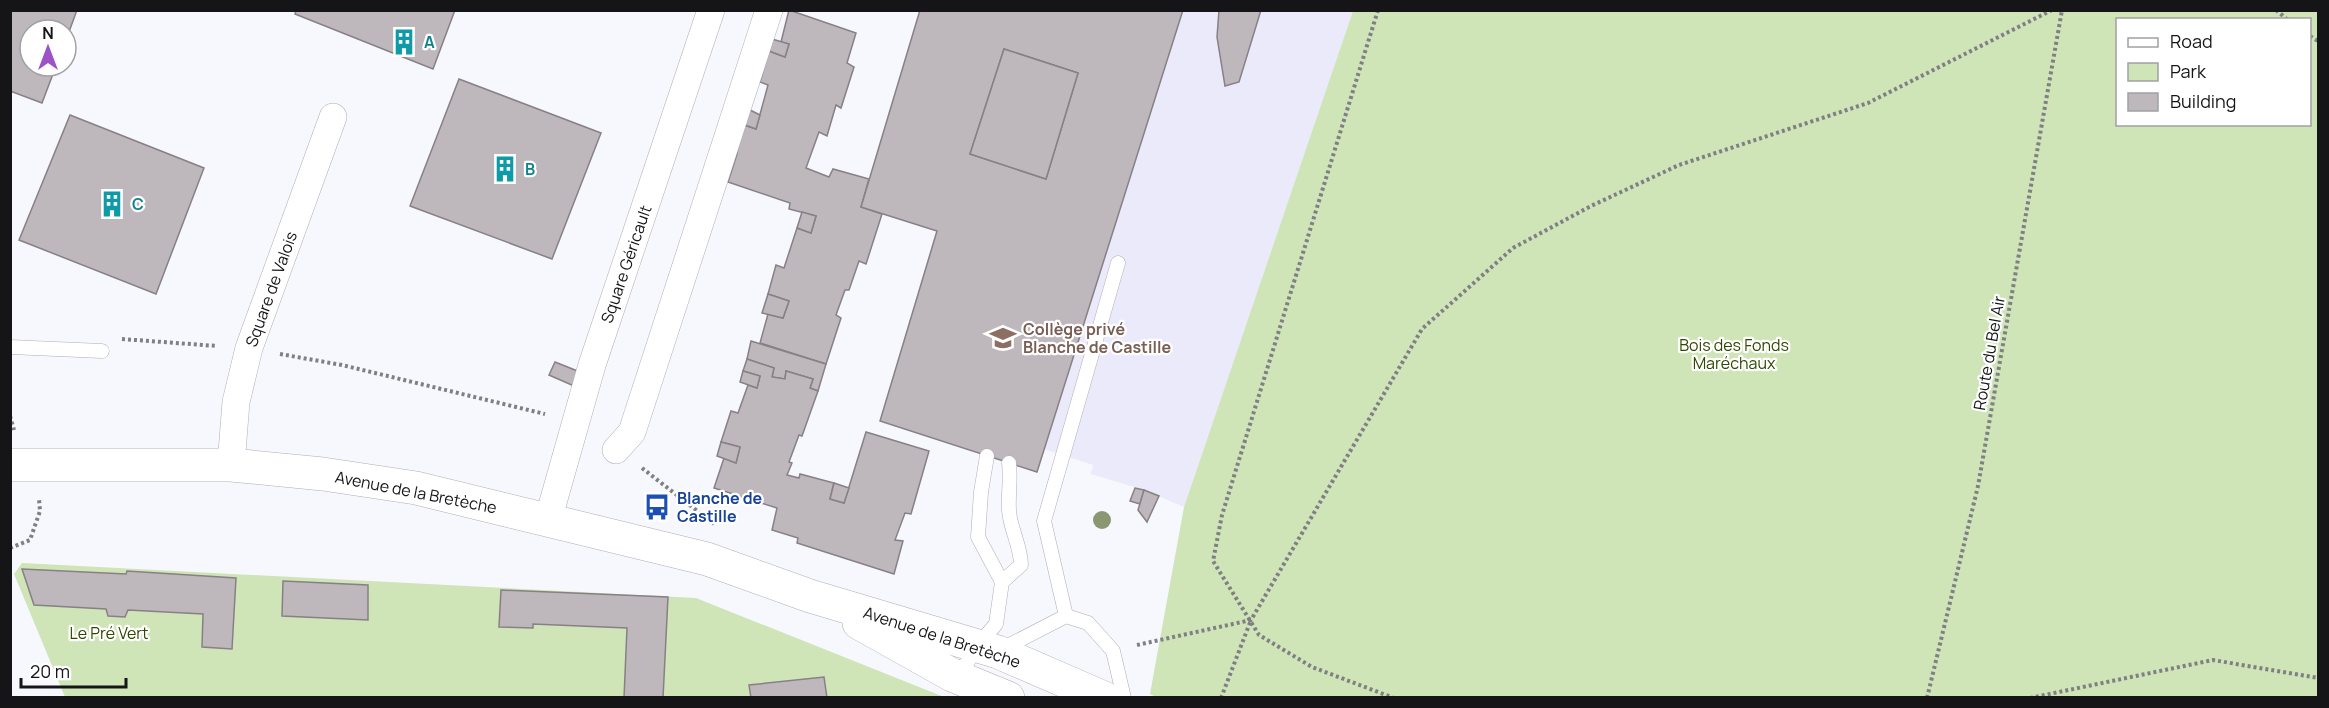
<svg xmlns="http://www.w3.org/2000/svg" width="2329" height="708" viewBox="0 0 2329 708" font-family="Manrope,sans-serif">
<rect width="100%" height="100%" fill="#f7f7fe"/>
<path fill="#ebeafa" d="M920,11h433l-169,496 -40,-17 -53,-16 2,-9 -49,-16 -164,-28 56,-190 -75,-24z"/>
<g fill="#cfe4b7" fill-rule="evenodd">
<path d="M1353,11h965v686l-1160,1 -8,-4 34,-187zM2118,20h192v104h-192z"/>
<path d="M22,563l674,35 248,99h-879l-51,-123z"/>
</g>
<g fill="#beb7bc" stroke="#878085" stroke-width="1.5" fill-rule="evenodd">
<path d="M10,10h67l-11,30v-10h-36v36h26l-14,37 -32,-12z"/>
<path d="M296,10h159l-22,59 -138,-55z"/>
<path d="M789,10l67,23 -9,30 7,4 -13,41 -5,-3 -9,31 -8,-4 -13,36 23,9 4,-8 36,10 -8,28 21,7 -16,50 -7,-3 -10,29h-4l-9,25 5,3 -15,46 -66,-21 8,-29 15,4 6,-17 -21,-7 8,-29 8,3 13,-40 14,5 5,-17 -27,-7 1,-6 -62,-21 9,-28 4,-30 15,5 12,-44 -8,-3 9,-31 16,6 4,-13 -8,-2z"/>
<path d="M920,10h263l-146,462 -157,-51 57,-190 -76,-24zM1004,49l74,24 -32,106 -76,-25z"/>
<path d="M1219,10h42l-22,72 -14,4 -8,-49z"/>
<path d="M772,39l17,5 -4,13 -16,-6z"/>
<path d="M1004,49l74,24 -32,106 -76,-25z"/>
<path d="M459,79l142,54 -49,126 -142,-53z"/>
<path d="M750,110l10,5 -4,14 -11,-4z"/>
<path d="M70,115l134,53 -48,126 -137,-54z"/>
<path d="M802,212l14,4 -5,17 -14,-5z"/>
<path d="M768,294l21,7 -6,17 -21,-5z"/>
<path d="M751,341l75,23 -8,27 -8,-3 3,-9 -27,-8 -1,8 -13,-2 2,-9 -27,-9z"/>
<path d="M747,359l27,9 -2,9 13,2 1,-8 27,8 -3,9 8,3 -16,45 -3,-1 -10,27 3,1 -5,12 12,3 1,-4 34,9 -4,16 14,4 22,-71 63,19 -18,63 -6,-1 -10,27 8,1 -9,33 -97,-31 1,-5 -26,-8 5,-22 -63,-20 10,-30 12,5 4,-16 -19,-5 10,-31 7,2 10,-28 9,3 3,-12 -17,-5z"/>
<path d="M555,362l25,10 -6,14 -25,-11z"/>
<path d="M743,371l17,5 -3,12 -17,-6z"/>
<path d="M721,442l19,5 -4,16 -19,-7z"/>
<path d="M834,483l15,5 -5,15 -14,-4z"/>
<path d="M1135,488l9,2 -4,14 -10,-3z"/>
<path d="M1144,490l15,6 -12,26 -9,-12z"/>
<path d="M22,569l104,5 1,-3 109,7 -4,71 -30,-2 1,-33 -75,-4 -3,7 -17,-1 -2,-7 -72,-4z"/>
<path d="M283,581l85,4v35l-86,-4z"/>
<path d="M501,590l167,7 -5,101h-39l3,-70 -94,-4v4l-34,-1z"/>
<path d="M824,677l3,21h-76l-2,-13z"/>
</g>
<g fill="none" stroke-linecap="round" stroke-linejoin="round">
<g stroke="#aeaeb6" stroke-width="15">
<g id="service">
<path d="M10,347l92,4"/>
<path d="M987,456l-6,36 -3,45 24,45"/>
<path d="M1066,616l-22,-95 74,-258"/>
<path d="M1000,650l66,-34 22,7 25,28 11,47"/>
<path d="M954,673l13,-10 11,-18 18,-21 6,-42 19,-17c0,-19 -11,-36 -12,-55 -1,-16 2,-31 0,-47"/>
</g>
</g>
<g stroke="#aeaeb6" stroke-width="28">
<g id="minor">
<path d="M616,450l16,-18 137,-422"/>
<path d="M231,465l5,-63 13,-54 84,-231"/>
<path d="M548,520l44,-155 119,-355"/>
</g>
</g>
<g stroke="#aeaeb6" stroke-width="34">
<g id="tertiary">
<path d="M10,465h221l92,9 93,14 291,71 103,37 188,56 106,46"/>
<path d="M859,623l93,52 56,23"/>
</g>
</g>
<g stroke="#7f7f84" stroke-width="4" stroke-dasharray="3 3" stroke-linecap="butt">
<path d="M1378,10l-156,505 -9,46 46,74 53,32 82,31"/>
<path d="M2276,10l12,10"/>
<path d="M2310,36l8,5"/>
<path d="M122,339l95,7"/>
<path d="M280,354l62,11 203,49"/>
<path d="M10,416l4,14"/>
<path d="M642,468l72,56"/>
<path d="M10,548l20,-8 10,-29 -1,-12"/>
<path d="M1137,645l114,-25 171,-291 91,-81 78,-42 88,-41 189,-62 184,-93"/>
<path d="M1221,698l30,-78"/>
<path d="M1927,698l51,-212 84,-476"/>
<path d="M2030,698l183,-38 105,18"/>
</g>
<use href="#service" stroke="#fff" stroke-width="14"/>
<use href="#minor" stroke="#fff" stroke-width="27"/>
<use href="#tertiary" stroke="#fff" stroke-width="33"/>
</g>
<circle fill="#8a9772" cx="1102" cy="520" r="9"/>
<defs>
<g id="building-bare" transform="scale(2.07)"><path d="M-4-6H4V6H1V3H-1V6H-4ZM-2.5-4.3h1.7v1.8h-1.7ZM.8-4.3h1.7v1.8H.8ZM-2.5-1h1.7V.8h-1.7ZM.8-1h1.7V.8H.8Z" fill="#0f9aa8" stroke="#fff" stroke-width="2.5" paint-order="stroke"/></g>
<g id="school-bare" transform="scale(2.07)"><path d="M0-5L7-2L0 1L-7-2ZM-4 1L0 2.5L4 1V4Q0 6-4 4Z" fill="#8d6e63" stroke="#fff" stroke-width="2.5" paint-order="stroke"/></g>
<g id="bus-bare" transform="scale(2.07)"><path d="M-5-6H5V4H4V6H2V4H-2V6H-4V4H-5ZM-3.5-4V0h7V-4ZM-3.5 1.2v1.5H-2V1.2ZM2 1.2v1.5H3.5V1.2Z" fill="#1a4fb4" stroke="#fff" stroke-width="2.5" paint-order="stroke"/></g>
</defs>
<g fill-rule="evenodd">
<use href="#building-bare" x="404" y="42"/>
<use href="#building-bare" x="505" y="169"/>
<use href="#building-bare" x="112" y="204"/>
<use href="#school-bare" x="1003" y="338"/>
<use href="#bus-bare" x="657" y="507"/>
</g>
<g text-anchor="middle" dominant-baseline="central" stroke-width="4.5" stroke-linejoin="round" paint-order="stroke">
<g font-size="16" font-weight="bold" fill="#0d838f" stroke="#fff" text-anchor="start">
<text x="424" y="42">A</text>
<text x="525" y="169">B</text>
<text x="132" y="204">C</text>
</g>
<g font-size="16" fill="#151518" stroke="#fff">
<text transform="translate(626 264) rotate(-71)">Square Géricault</text>
<text transform="translate(271 289) rotate(-70)">Square de Valois</text>
<text transform="translate(1989 353) rotate(-80)">Route du Bel Air</text>
<text transform="translate(416 492) rotate(11)">Avenue de la Bretèche</text>
<text transform="translate(942 637) rotate(18)">Avenue de la Bretèche</text>
</g>
<g font-size="16" font-weight="bold" fill="#785e54" stroke="#fff" text-anchor="start">
<text x="1023" y="329">Collège privé<tspan x="1023" dy="18">Blanche de Castille</tspan></text>
</g>
<g font-size="16" fill="#314800" stroke="#fff">
<text x="1734" y="345">Bois des Fonds<tspan x="1734" dy="18">Maréchaux</tspan></text>
<text x="109" y="633">Le Pré Vert</text>
</g>
<g font-size="16" font-weight="bold" fill="#164399" stroke="#fff" text-anchor="start">
<text x="677" y="498">Blanche de<tspan x="677" dy="18">Castille</tspan></text>
</g>
</g>
<rect width="2329" height="708" fill="none" stroke="#151518" stroke-width="24"/>
<rect x="2116" y="18" width="195" height="108" fill="#ffffff" stroke="#a1a1a3" stroke-width="1.5"/>
<rect x="2128" y="38" width="30" height="9" fill="#ffffff" stroke="#a1a1a3" stroke-width="1.5"/>
<text x="2170" y="48" font-size="18" fill="#151518">Road</text>
<rect x="2128" y="63" width="30" height="18" fill="#cfe4b7" stroke="#a1a1a3" stroke-width="1.5"/>
<text x="2170" y="78" font-size="18" fill="#151518">Park</text>
<rect x="2128" y="93" width="30" height="18" fill="#beb7bc" stroke="#a1a1a3" stroke-width="1.5"/>
<text x="2170" y="108" font-size="18" fill="#151518">Building</text>
<g transform="translate(48 48)"><circle r="28" fill="#ffffff" stroke="#a1a1a3" stroke-width="1.5"/>
<path d="M0-4.5L10 22L0 15L-10 22Z" fill="#9d53c5"/>
<text y="-9" font-size="16" font-weight="bold" text-anchor="middle" fill="#151518">N</text>
</g>
<path d="M21 678v9h105v-9" fill="none" stroke="#151518" stroke-width="3"/>
<text x="30" y="678" font-size="18" fill="#151518" stroke="#ffffff" stroke-width="4.5" paint-order="stroke">20 m</text>
</svg>
